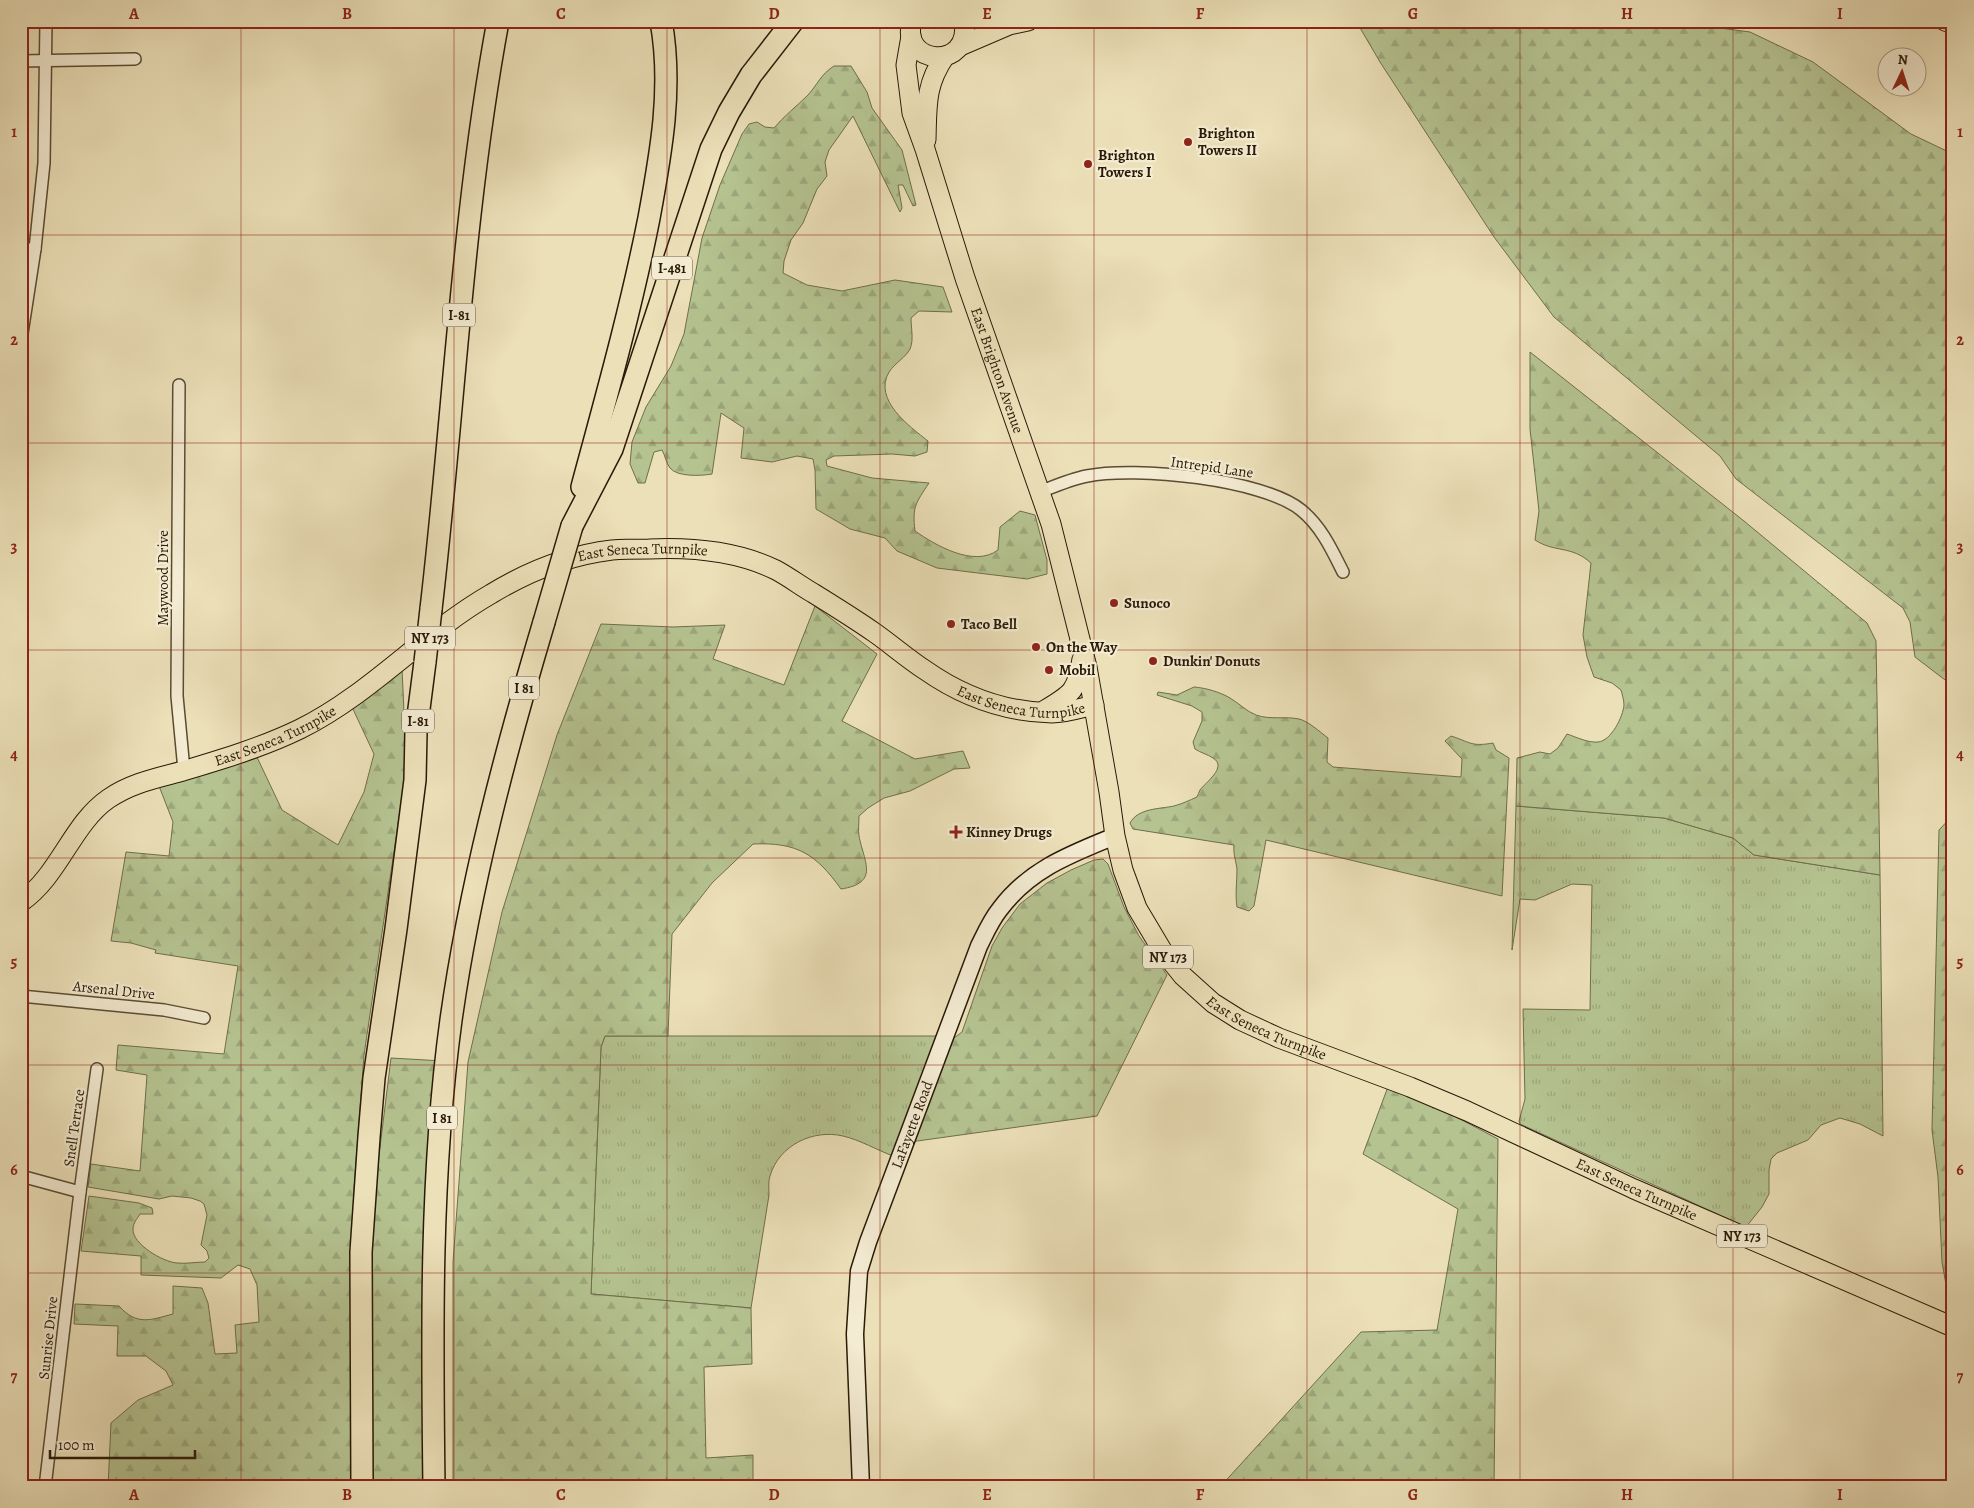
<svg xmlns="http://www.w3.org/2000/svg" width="1974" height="1508" viewBox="0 0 1974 1508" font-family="Alegreya,serif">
<defs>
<pattern id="grass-tufts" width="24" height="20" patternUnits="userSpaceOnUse" patternTransform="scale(1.25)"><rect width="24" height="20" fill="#b5c391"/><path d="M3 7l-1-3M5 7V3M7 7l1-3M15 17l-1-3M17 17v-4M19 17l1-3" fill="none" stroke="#9ca77c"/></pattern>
<pattern id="forest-firs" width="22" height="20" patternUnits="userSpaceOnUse" patternTransform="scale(1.25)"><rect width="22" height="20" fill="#b5c391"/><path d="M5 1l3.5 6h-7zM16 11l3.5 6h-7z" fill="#9ca77c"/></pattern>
</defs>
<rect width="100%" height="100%" fill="#ece0b9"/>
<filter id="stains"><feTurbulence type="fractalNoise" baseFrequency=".004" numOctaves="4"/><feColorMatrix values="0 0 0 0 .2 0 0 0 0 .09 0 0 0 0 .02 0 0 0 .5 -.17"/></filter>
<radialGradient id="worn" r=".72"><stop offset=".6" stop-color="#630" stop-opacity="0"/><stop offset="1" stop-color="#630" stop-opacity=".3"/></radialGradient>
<g fill="url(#grass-tufts)" stroke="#6f6e4c">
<path d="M1516,806l148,12 69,20 21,17 126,20 3,261 -23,-12 -20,-6 -19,7 -13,15 -31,13 -6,6 -2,11v24l-7,13 -16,20 -226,-103 -1,-3 6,-22 -2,-90 67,1 2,-125 -20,-1 -37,16 -15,-1 -8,51z"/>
<path d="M605,1036h332l-44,120c-16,-6 -33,-16 -50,-20 -30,-7 -64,9 -73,40 -2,5 -1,13 -1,19l-18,113 -160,-14 10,-247z"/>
</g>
<g fill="url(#forest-firs)" stroke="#6f6e4c">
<path d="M1356,21h311l83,11 63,30 98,72 42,20v532l-38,-29 -5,-35 -7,-14 -167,-129 -16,-23 -166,-139 -60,-80 -114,-175z"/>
<path d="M834,66h17l16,26 5,16 30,42 14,55 -3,1 -10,-21h-5l4,23 -2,4 -47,-96 -24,34 -4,12 2,14 -10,13 -14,34 -12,17 -7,21 -1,12 24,12 35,6 53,-11 48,7 9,25 -33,-1 -8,7c0,10 3,22 -1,31 -4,8 -15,14 -21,23 -16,28 20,54 39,69l-1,11 -12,4 -23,-2 -58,2 -8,4 1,6 45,12 57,5c-13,20 -17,23 -14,48 20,14 59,37 83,19l2,-23 20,-16 15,4 12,45v14l-20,5 -90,-11 -40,-17 -12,-13 -35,-9 -34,-20 -1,-39 -2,-11 -16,-3 -25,6 -31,-4 3,-30 -23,-15 -9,61c-11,2 -35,3 -42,-6 -4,-5 -5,-13 -8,-18l-8,2 -9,31h-7l-8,-19 2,-22 14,-35 25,-41 13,-32 18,-96 18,-53 22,-51 7,-10 8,-2 8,5 9,1c10,-12 23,-22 34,-33 10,-11 12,-20 26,-29z"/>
<path d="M1530,352l214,169 123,102 9,18 4,234 -126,-20 -21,-17 -69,-20 -148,-12 1,-48 23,-6 10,2 8,-6 9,-14c9,3 21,9 31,8 13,-1 25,-25 26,-37 0,-5 -2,-11 -3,-15l-9,-7 -18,-6 -7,-20 -4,-22 8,-72c-20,-18 -36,-10 -56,-23l4,-29 -9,-82z"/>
<path d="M815,606l62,48 -35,67 73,38 48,-8 7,17 -16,1 -44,22 -26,7 -16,10 -9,8c0,7 -1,14 0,20 5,26 21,47 -18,53 -25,-35 -44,-47 -88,-45l-41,39 -40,51 -4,102h-63l-4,11 -10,247 160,14 1,56 -48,3 2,91 47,-3v32h-300v-225l15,-200 34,-150 55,-177 44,-111 72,3 52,-2 -12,34 71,26z"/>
<path d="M402,668l2,45 10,3 -50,339 -10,134 -3,152v146h-243l3,-64 27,-23 35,-15 -7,-14 -20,-15h-29l1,-30 -44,-2 1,-20 44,2c18,20 31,14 54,8v-28l29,2 6,15 7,51 22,-1 -2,-28 24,-3 -2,-37 -7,-16 -12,-4 -17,13 -80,-3v-19l-60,-5 8,-55 50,7 13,5 1,6h-13c-3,5 -7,9 -7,15 -1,15 30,33 44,34 9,1 19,-1 28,-1l4,-4 -2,-7 -6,-6 6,-30 -3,-11 -4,-3 -9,-3 -19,-2 -13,3 -71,-12 3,-23 49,7 7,-96 -31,-5 2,-25 106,9 14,-88 -83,-13 1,-3 -25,-7 -20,-2 15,-89 43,4 4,-34 -14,-36 97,-31 26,55 56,35 26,-53 10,-38 -22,-47z"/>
<path d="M1194,687c12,1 26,5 36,11 10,6 16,13 26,17 14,5 29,1 43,4 9,2 21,13 29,19l-1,24 6,5 128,10 1,-18 -17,-18 6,-5c19,6 20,11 42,7l3,7 13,8 -7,138 -236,-56 -12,66 -5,5 -12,-4c-2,-13 0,-25 0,-38 -1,-8 -4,-15 -3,-24l-101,-16 -3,-6c8,-15 30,-14 44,-17 8,-2 16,-6 23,-9 1,-2 2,-5 3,-7 5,-7 28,-23 13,-32 -6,-4 -12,-5 -18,-9l-2,-7 9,-21v-9l-10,-6 -35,-11 1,-3 19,3z"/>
<path d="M1953,815v482l-5,-1 -6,-34 -4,-85 -6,-47 7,-300z"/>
<path d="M1103,859l5,5 16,43 15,29 28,39 -70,141 -187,26 40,-101 12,-9 30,-86 10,-18 18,-24 27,-21 24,-13 23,-10z"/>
<path d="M391,1058l52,3 -18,426h-53l-1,-201 4,-98z"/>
<path d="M1389,1084l33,15 76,40 -4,348h-274l141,-155 76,-2 21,-121 -95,-55z"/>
</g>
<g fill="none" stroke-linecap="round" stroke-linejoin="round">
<g stroke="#5a4c33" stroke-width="14">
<g id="street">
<path d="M21,61l114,-2"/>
<path d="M21,249h14"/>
<path d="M21,340l14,-91 9,-86 2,-142"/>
<path d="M179,385l-2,311 7,74"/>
<path d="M1040,492c15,-6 31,-13 47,-16 48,-10 176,3 214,34 20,16 31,40 42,62"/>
<path d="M21,996l143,14 40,8"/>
<path d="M21,1176l59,16"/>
<path d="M45,1487l35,-295 17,-123"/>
</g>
</g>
<g stroke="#291a06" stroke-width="19">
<g id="secondary">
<path id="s1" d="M861,1487l-6,-153 4,-63 9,-29 111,-296c6,-12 12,-26 21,-37 30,-40 71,-55 115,-73"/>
</g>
</g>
<g stroke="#291a06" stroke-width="21">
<g id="primary">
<path d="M912,21c-13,44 60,51 52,0"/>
<path d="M1945,21l8,3"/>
<path id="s2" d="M911,36l-5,29 6,48 13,36 40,129 86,246 36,143 22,125 6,44 8,34 14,38 25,42 21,26 30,27 27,17 39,18 131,49 57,24 167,78 319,138"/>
<path d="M960,46l49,-21 19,-4"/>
<path d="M926,140c1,-34 -1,-55 19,-84"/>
<path d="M1045,710c27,-16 32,-19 37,-51"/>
<path id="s3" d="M21,902c38,-26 51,-78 87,-103 23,-16 49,-21 75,-28 40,-12 80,-24 117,-42 71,-35 123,-96 191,-135 36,-22 79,-39 121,-44 12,-1 25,-1 37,-1 43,-2 88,2 127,21 13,7 25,16 37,23 21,13 42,26 62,40 17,12 33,26 50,37 37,26 81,42 127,43 14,0 29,-5 42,-8"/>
</g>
</g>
<g stroke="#291a06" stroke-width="24">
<g id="highway">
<path d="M582,487c24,-89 49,-178 67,-269 12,-65 24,-131 12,-197"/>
<path d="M572,526l40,-77 99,-300 18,-37 22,-37 42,-54"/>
<path d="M431,609c23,-196 31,-393 67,-588"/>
<path d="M362,1487l-1,-235 8,-115 5,-59 22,-149 19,-149 1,-48 9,-70"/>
<path d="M434,1487c-2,-155 -4,-313 17,-467 19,-135 54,-267 93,-398"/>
</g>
</g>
<use href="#street" stroke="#f3ebd2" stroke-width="11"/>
<use href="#secondary" stroke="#f3ebd2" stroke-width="16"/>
<use href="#primary" stroke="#ece0b9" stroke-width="19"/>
<use href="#highway" stroke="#ece0b9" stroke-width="21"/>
<g stroke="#291a06" stroke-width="24" stroke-linecap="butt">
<g id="highway-bridge">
<path d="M544,622l28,-96"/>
<path d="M425,662l6,-53"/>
</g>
</g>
<use href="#highway-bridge" stroke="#ece0b9" stroke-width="21"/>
</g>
<path fill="none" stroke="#8f2418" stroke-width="1" stroke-opacity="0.55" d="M241,21v1466M454,21v1466M667,21v1466M880,21v1466M1094,21v1466M1307,21v1466M1520,21v1466M1733,21v1466M21,235h1932M21,443h1932M21,650h1932M21,858h1932M21,1065h1932M21,1273h1932"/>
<g fill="#8f2418" stroke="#f3ebd2" stroke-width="2">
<circle cx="1188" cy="142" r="5"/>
<circle cx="1088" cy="164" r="5"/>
<circle cx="1114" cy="603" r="5"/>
<circle cx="951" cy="624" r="5"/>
<circle cx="1036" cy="647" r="5"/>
<circle cx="1153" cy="661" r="5"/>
<circle cx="1049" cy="670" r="5"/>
<path d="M953.5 824.5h5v5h5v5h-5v5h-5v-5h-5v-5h5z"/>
</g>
<g text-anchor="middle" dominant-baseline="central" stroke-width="4.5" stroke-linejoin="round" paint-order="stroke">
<g fill="#f3ebd2" stroke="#665943" stroke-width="1">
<rect x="652" y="256.5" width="40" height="23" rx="4"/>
<rect x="443" y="303.5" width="32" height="23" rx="4"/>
<rect x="405" y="626.5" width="50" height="23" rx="4"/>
<rect x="509" y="676.5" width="30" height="23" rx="4"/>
<rect x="402" y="709.5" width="32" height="23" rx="4"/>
<rect x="1143" y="945.5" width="50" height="23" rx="4"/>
<rect x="427" y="1106.5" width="30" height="23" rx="4"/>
<rect x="1717" y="1224.5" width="50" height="23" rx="4"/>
</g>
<g font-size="14" font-weight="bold" fill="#291a06">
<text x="672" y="268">I-481</text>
<text x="459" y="315">I-81</text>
<text x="430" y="638">NY 173</text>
<text x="524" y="688">I 81</text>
<text x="418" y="721">I-81</text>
<text x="1168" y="957">NY 173</text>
<text x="442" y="1118">I 81</text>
<text x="1742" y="1236">NY 173</text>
</g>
<g font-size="15" font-weight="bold" fill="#291a06" stroke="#f3ebd2" text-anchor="start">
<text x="1198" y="133">Brighton<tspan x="1198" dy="17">Towers II</tspan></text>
<text x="1098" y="155">Brighton<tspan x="1098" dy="17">Towers I</tspan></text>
<text x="1124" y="603">Sunoco</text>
<text x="961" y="624">Taco Bell</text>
<text x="1046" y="647">On the Way</text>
<text x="1163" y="661">Dunkin' Donuts</text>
<text x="1059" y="670">Mobil</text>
<text x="966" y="832">Kinney Drugs</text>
</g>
<g font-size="15" fill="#291a06" stroke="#f3ebd2">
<text stroke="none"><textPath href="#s2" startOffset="349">East Brighton Avenue</textPath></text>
<text transform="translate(1212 467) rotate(8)">Intrepid Lane</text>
<text stroke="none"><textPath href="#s3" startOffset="735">East Seneca Turnpike</textPath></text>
<text transform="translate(163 578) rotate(-90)">Maywood Drive</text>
<text stroke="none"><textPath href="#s3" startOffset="1155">East Seneca Turnpike</textPath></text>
<text stroke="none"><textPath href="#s3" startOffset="315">East Seneca Turnpike</textPath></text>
<text transform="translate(114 990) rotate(6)">Arsenal Drive</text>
<text stroke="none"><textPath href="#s2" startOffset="1088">East Seneca Turnpike</textPath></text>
<text stroke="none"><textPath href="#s1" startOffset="372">LaFayette Road</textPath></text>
<text transform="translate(74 1128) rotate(-82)">Snell Terrace</text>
<text stroke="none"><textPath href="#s2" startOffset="1492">East Seneca Turnpike</textPath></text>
<text transform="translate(48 1338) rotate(-84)">Sunrise Drive</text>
</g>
</g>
<rect width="1974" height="1508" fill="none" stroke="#ece0b9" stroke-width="55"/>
<g transform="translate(1902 72) rotate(4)"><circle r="24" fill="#f3ebd2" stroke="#a29780"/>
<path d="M0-4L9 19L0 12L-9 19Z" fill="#8f2418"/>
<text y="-8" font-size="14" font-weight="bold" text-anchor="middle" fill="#291a06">N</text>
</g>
<path d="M50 1450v8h145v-8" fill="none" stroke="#291a06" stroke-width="2.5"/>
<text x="58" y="1450" font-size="15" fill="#291a06" stroke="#f3ebd2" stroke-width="4" paint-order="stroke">100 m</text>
<rect x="28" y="28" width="1918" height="1452" fill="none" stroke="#8f2418" stroke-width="2"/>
<g font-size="16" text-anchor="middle" font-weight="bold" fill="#8f2418">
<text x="134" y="19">A</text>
<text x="347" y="19">B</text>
<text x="561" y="19">C</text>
<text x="774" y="19">D</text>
<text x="987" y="19">E</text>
<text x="1200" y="19">F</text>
<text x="1413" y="19">G</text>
<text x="1627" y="19">H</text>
<text x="1840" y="19">I</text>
<text x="14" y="137">1</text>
<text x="1960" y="137">1</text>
<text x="14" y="345">2</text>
<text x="1960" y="345">2</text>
<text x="14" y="552">3</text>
<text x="1960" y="552">3</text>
<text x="14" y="760">4</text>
<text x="1960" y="760">4</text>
<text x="14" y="967">5</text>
<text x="1960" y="967">5</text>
<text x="14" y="1175">6</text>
<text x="1960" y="1175">6</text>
<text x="14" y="1382">7</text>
<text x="1960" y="1382">7</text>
<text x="134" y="1500">A</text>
<text x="347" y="1500">B</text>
<text x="561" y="1500">C</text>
<text x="774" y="1500">D</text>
<text x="987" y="1500">E</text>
<text x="1200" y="1500">F</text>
<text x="1413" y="1500">G</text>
<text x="1627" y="1500">H</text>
<text x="1840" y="1500">I</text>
</g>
<rect width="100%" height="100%" filter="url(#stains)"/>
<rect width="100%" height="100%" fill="url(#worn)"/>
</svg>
